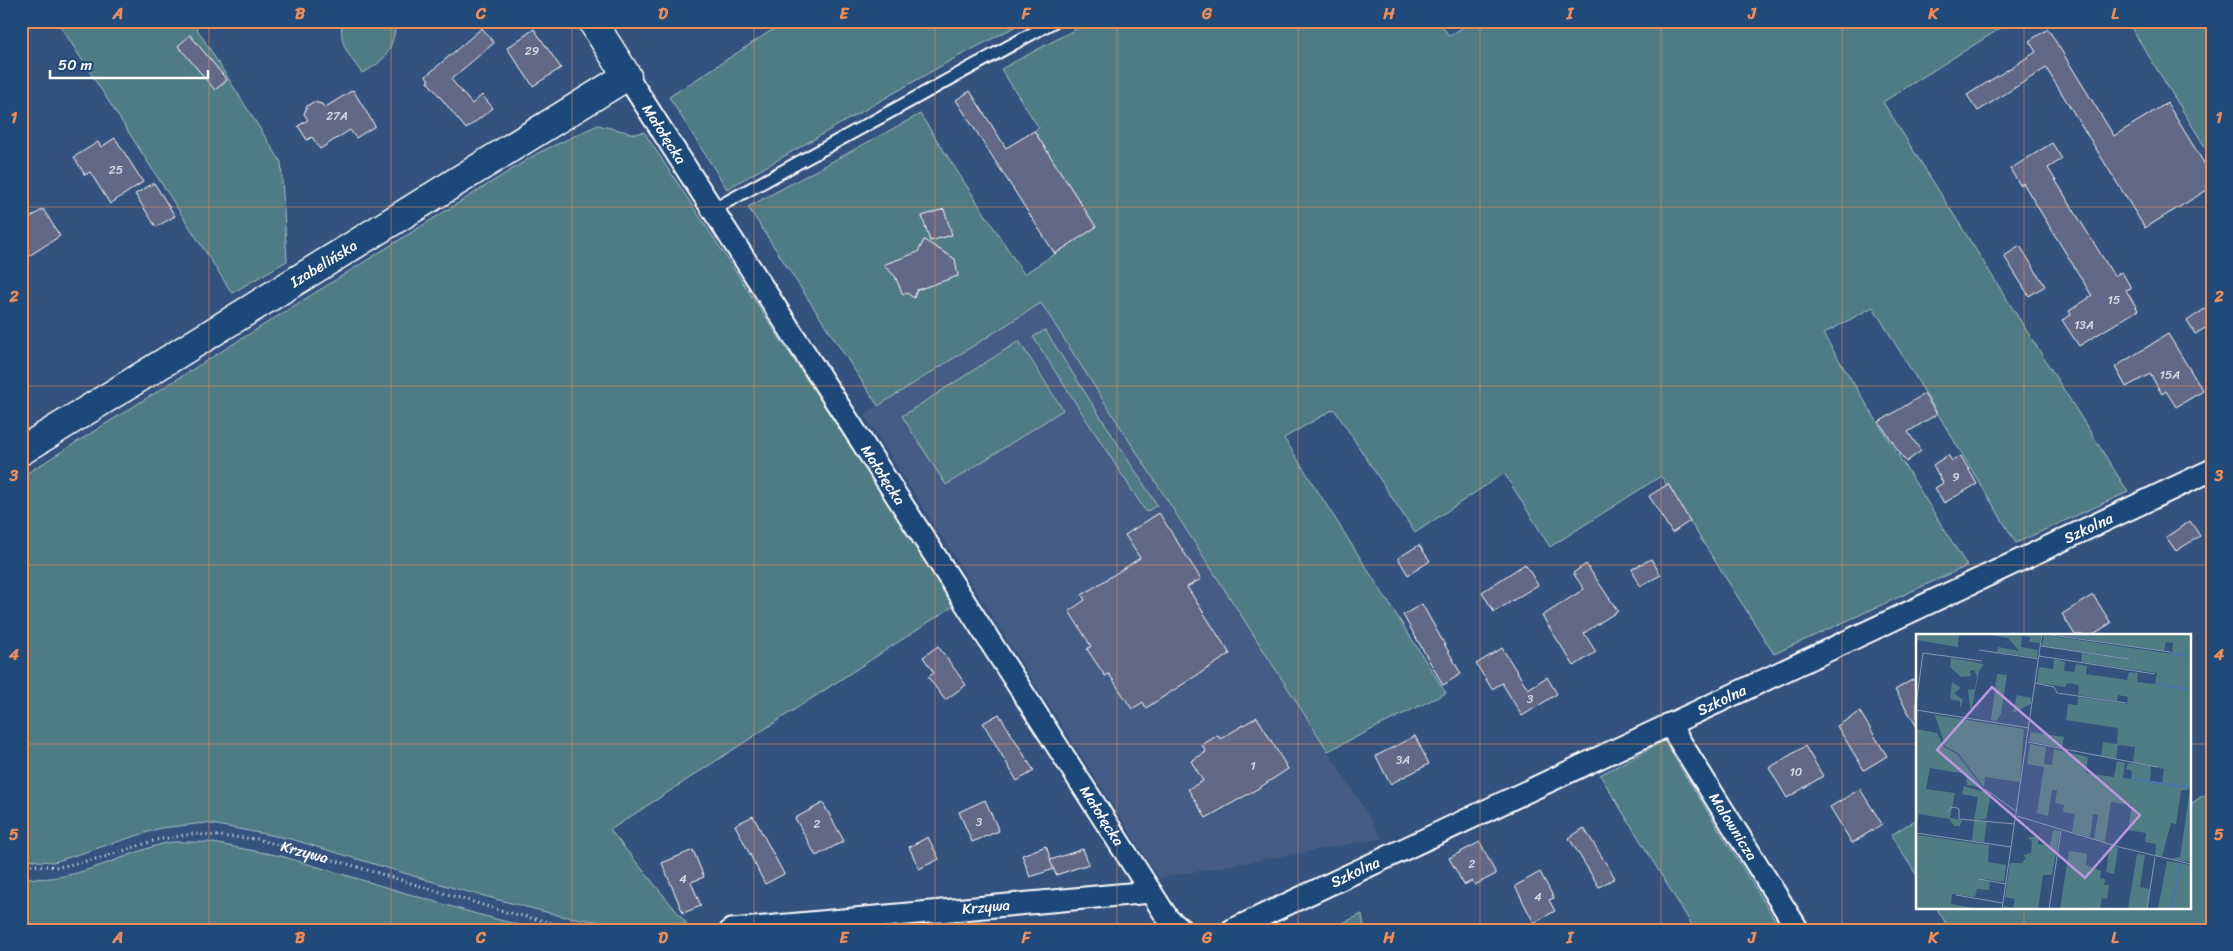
<svg xmlns="http://www.w3.org/2000/svg" width="2233" height="951" viewBox="0 0 2233 951" font-family="Sriracha,sans-serif">
<rect width="100%" height="100%" fill="#33537e"/>
<filter id="ink" filterUnits="userSpaceOnUse"><feTurbulence type="fractalNoise" baseFrequency=".02" numOctaves="2"/><feDisplacementMap in="SourceGraphic" scale="10" xChannelSelector="R" yChannelSelector="G"/><feConvolveMatrix kernelMatrix="1 2 1 2 8 2 1 2 1" color-interpolation-filters="sRGB"/></filter>
<g filter="url(#ink)">
<path fill="#455d84" d="M1041,302l287,449 54,87 -223,40 -295,-463z"/>
<g fill="#507c84" stroke="#a8bec2">
<path d="M57,21h135l89,141 6,99 -55,32z"/>
<path d="M343,21h54c-6,28 -8,39 -35,52 -12,-16 -25,-31 -19,-52z"/>
<path d="M786,21h240l-78,41 -221,127 -58,-92z"/>
<path d="M1091,21h348l10,15 24,-15h539l-129,81 245,390 -112,51 -143,-236 -50,27 144,232 -193,88 -113,-178 -111,71 -46,-74 -89,60 -81,-124 -50,29 162,255 -118,58 -287,-448 -163,103 -130,-199 172,-93 104,160 72,-47 -62,-96 5,-3 -38,-59z"/>
<path d="M2127,21h85v137z"/>
<path d="M598,125l37,9 9,-2 311,473 -345,225 77,94h-72l-54,-8 -104,-27 -166,-50 -85,-16 -45,5 -107,34 -16,-1 -17,-4v-380l517,-324z"/>
<path d="M1045,330l112,175 -11,7 -113,-175z"/>
<path d="M1019,341l44,69 -117,75 -44,-69z"/>
<path d="M1664,741l117,189h-86l-95,-155z"/>
<path d="M2204,795l8,11v124h-262l-14,-23h253v-102z"/>
<path d="M1917,819v57l-26,-41z"/>
<path d="M208,842l73,14 192,57 65,17h-517v-54c40,12 100,-21 141,-32 13,-4 31,-1 46,-2z"/>
<path d="M1362,914l2,14 -2,2h-34z"/>
</g>
<g fill="#626987" stroke="#fff">
<path d="M482,28l12,15 -43,36 21,25 10,-9 11,13 -27,21 -39,-48 2,-1 -3,-4z"/>
<path d="M534,29l27,39 -28,18 -26,-38z"/>
<path d="M2048,29l66,107 53,-33 45,73v11l-67,41 -99,-160 -68,43 -11,-16 69,-43 -7,-11z"/>
<path d="M190,35l37,45 -12,10 -37,-44z"/>
<path d="M353,90l22,36 -19,12 -6,-8 -30,19 -8,-12 -5,3 -9,-14 10,-6 -4,-6 3,-8 6,-4 9,2 2,4z"/>
<path d="M970,91l36,57 28,-17 62,96 -41,27 -99,-154z"/>
<path d="M115,138l28,44 -33,22 -20,-32 -5,3 -11,-18 24,-15 3,5z"/>
<path d="M2052,143l10,16 -14,9 66,108 8,-4 9,16 -5,2 12,20 -59,36 -17,-26 9,-5 -2,-4 23,-15 -69,-113 -3,2 -10,-16z"/>
<path d="M154,183l21,33 -19,11 -21,-33z"/>
<path d="M43,209l17,27 -39,25v-37z"/>
<path d="M944,209l8,26 -22,6 -8,-25z"/>
<path d="M924,240l31,19 3,17 -41,14 -3,8 -7,-5 -4,2 -8,-19 -12,-11 35,-13z"/>
<path d="M2020,246l25,40 -16,10 -25,-40z"/>
<path d="M2212,304v20l-17,10 -8,-13z"/>
<path d="M2168,334l35,57 -27,16 -10,-16 -4,3 -12,-20 -24,13 -11,-20z"/>
<path d="M1924,394l13,20 -29,18 13,19 -15,11 -27,-40z"/>
<path d="M1948,455l4,6 9,-5 16,28 -33,19 -9,-15 8,-5 -10,-18z"/>
<path d="M1668,484l22,37 -18,12 -23,-37z"/>
<path d="M1159,513l42,66 -14,8 43,67 -84,54 -3,-6 -11,7 -23,-35 -4,2 -18,-27 4,-3 -22,-35 16,-11 -3,-5 58,-37 -15,-23z"/>
<path d="M2190,521l10,15 -24,15 -10,-14z"/>
<path d="M1419,545l11,16 -22,14 -10,-17z"/>
<path d="M1651,559l10,16 -21,11 -8,-17z"/>
<path d="M1525,564l13,21 -44,27 -12,-20z"/>
<path d="M1586,564l32,47 -34,22 12,19 -22,14 -32,-50 42,-27 -11,-16z"/>
<path d="M2093,595l18,28 -19,12h-17l-13,-21z"/>
<path d="M1422,604l39,70 -18,11 -40,-70z"/>
<path d="M938,646l28,39 -21,15 -17,-23 6,-4 -11,-16z"/>
<path d="M1502,648l26,41 19,-12 10,17 -35,22 -20,-33 -10,6 -16,-25z"/>
<path d="M1917,677v50l-22,-37z"/>
<path d="M1860,712l27,44 -23,14 -27,-44z"/>
<path d="M999,714l35,57 -17,10 -34,-58z"/>
<path d="M1257,717l31,52 -29,19 -53,30 -18,-29 15,-8 -12,-20 15,-9 -4,-7 16,-10 2,4z"/>
<path d="M1415,736l14,28 -39,20 -14,-28z"/>
<path d="M1805,746l18,30 -36,22 -18,-30z"/>
<path d="M1860,789l22,35 -30,19 -22,-36z"/>
<path d="M985,800l14,31 -27,11 -13,-30z"/>
<path d="M823,803l21,38 -28,15 -21,-38z"/>
<path d="M753,816l31,58 -19,10 -30,-59z"/>
<path d="M1584,828l31,50 -16,9 -30,-49z"/>
<path d="M928,837l11,22 -20,10 -10,-22z"/>
<path d="M1480,842l16,32 -21,11 -3,-4 -8,4 -15,-27z"/>
<path d="M1046,846l8,23 -24,8 -8,-22z"/>
<path d="M1083,849l6,15 -33,11 -6,-15z"/>
<path d="M693,850l11,27 -13,5 10,24 -18,7 -21,-50z"/>
<path d="M1540,872l14,26 -5,2 6,11 -21,12 -19,-37z"/>
</g>
<g fill="none" stroke-linecap="round" stroke-linejoin="round">
<g stroke="#fff" stroke-width="15">
<path id="lane" d="M714,209l341,-188"/>
</g>
<g stroke="#fff" stroke-width="25">
<g id="street">
<path id="s2" d="M627,76l536,835 6,9 13,10"/>
<path id="s3" d="M1669,724l129,206"/>
<path id="s4" d="M731,930l420,-38"/>
<path id="s5" d="M1232,930l980,-460"/>
</g>
</g>
<g stroke="#fff" stroke-width="31">
<g id="secondary">
<path id="s6" d="M21,451l606,-375 -35,-55"/>
</g>
</g>
<path stroke="#fff" stroke-width="3" stroke-dasharray="1 4" stroke-linecap="butt" id="s1" d="M21,864l37,3 43,-9 55,-18 36,-6 65,5 94,26 155,47 76,18"/>
<use href="#lane" stroke="#1f4a7a" stroke-width="11"/>
<use href="#street" stroke="#1f4a7a" stroke-width="21"/>
<use href="#secondary" stroke="#1f4a7a" stroke-width="28"/>
</g>
</g>
<path fill="none" stroke="#ef8b55" stroke-width="1" stroke-opacity="0.55" d="M209,21v909M391,21v909M572,21v909M754,21v909M935,21v909M1117,21v909M1298,21v909M1480,21v909M1661,21v909M1842,21v909M2024,21v614M21,207h2191M21,386h2191M21,565h2191M21,744h1896M2189,744h23M2024,907v23"/>
<g text-anchor="middle" dominant-baseline="central" stroke-width="4" stroke-linejoin="round" paint-order="stroke">
<g font-size="12" fill="#d8dae1">
<text x="532" y="51">29</text>
<text x="337" y="116">27A</text>
<text x="116" y="170">25</text>
<text x="2114" y="300">15</text>
<text x="2084" y="325">13A</text>
<text x="2170" y="375">15A</text>
<text x="1956" y="477">9</text>
<text x="1530" y="699">3</text>
<text x="1403" y="760">3A</text>
<text x="1253" y="766">1</text>
<text x="1796" y="772">10</text>
<text x="979" y="822">3</text>
<text x="817" y="824">2</text>
<text x="1472" y="864">2</text>
<text x="683" y="879">4</text>
<text x="1538" y="897">4</text>
</g>
<g font-size="15" fill="#fff" stroke="#1f4a7a">
<text stroke="none"><textPath href="#s2" startOffset="69">Małołęcka</textPath></text>
<text stroke="none"><textPath href="#s6" startOffset="356">Izabelińska</textPath></text>
<text stroke="none"><textPath href="#s2" startOffset="474">Małołęcka</textPath></text>
<text stroke="none"><textPath href="#s5" startOffset="946">Szkolna</textPath></text>
<text stroke="none"><textPath href="#s5" startOffset="541">Szkolna</textPath></text>
<text stroke="none"><textPath href="#s2" startOffset="879">Małołęcka</textPath></text>
<text stroke="none"><textPath href="#s3" startOffset="121">Malownicza</textPath></text>
<text stroke="none"><textPath href="#s1" startOffset="290">Krzywa</textPath></text>
<text stroke="none"><textPath href="#s5" startOffset="136">Szkolna</textPath></text>
<text stroke="none"><textPath href="#s4" startOffset="256">Krzywa</textPath></text>
</g>
</g>
<g transform="translate(1916 634)">
<rect width="275" height="275" fill="#33537e"/>
<path d="M0,0h43l-1,13 -42,-7zM65,0h60l-1,9 -11,-1 1,-5 -8,-1 -1,11 17,3 -1,8 -40,-6 1,-5 21,4 -11,-13zM135,0h140v228l-21,-3 10,-2 10,-68 -9,2 -5,33 -5,-1 -9,34 -7,-1 1,-12 -11,-2 1,-9 -18,-3 4,-25 -21,-3 -6,40 -11,-3 4,-24 -5,-1 -3,23 -18,-5 3,-18 -12,-2 1,-7 -9,-2 2,-13h-5l-4,26 -11,-3 7,-46 -17,-3 3,-20 16,3 -2,17 8,1 2,-16 34,8 -2,16 28,4 3,-16 8,2 -2,15 8,1 1,-8 -6,-2 2,-6 23,3 -1,15 12,2 2,-14 -31,-7 2,-15 -17,-2 -2,14 -15,-3 2,-14 14,2 1,-16 -52,-8 2,-16 9,1 1,-8 49,7 1,-7 -10,-2 -1,6 -39,-6 1,-9 -4,-2 -8,-1 -2,4 -28,-4 2,-16 14,2 1,-10 11,3 -1,9 10,1 2,-8 11,2 -1,8 41,6 2,-8 9,1 -1,9 18,2 2,-11 -76,-11 1,-9 52,6 -92,-13 2,-11 128,19 1,-11 -7,-1 -2,9zM35,24l33,6 -5,7 -8,42 -3,-23 7,-1 2,-13 -3,-6h-4l1,6 -10,1 -11,-10zM81,40l10,1 -6,39 -5,7 -5,-1zM36,48l9,6 -7,5 9,7 -3,8v-7l-10,-2zM101,61l14,3v6l-18,9zM19,81l89,14 -4,53 -35,-5 -1,10 -26,-34 -13,-7zM0,95l21,4 7,14 13,7 26,34 -16,-3 -1,-11 -36,-6 -4,21 29,4 -5,25 12,2 -2,6h-6l-5,-7 -30,-5 -3,17zM115,98l33,5 -2,11 -33,-7zM48,152l27,8 -5,25 -12,1 4,-23 -16,-3zM58,187h13l-3,21 -12,-1zM137,196l7,1 -8,44h-9l-5,34h-35l1,-3 9,2 2,-9 -10,-2 5,-34h12l4,-5 -3,-3 8,-2 1,-12 -5,-3 12,-2 -1,8 12,2zM1,201l72,10 -1,17 18,3 -2,17 -26,-4 12,4 -1,8 -12,-1 -2,8 -23,-3 -1,10 31,5h-66zM194,212l8,2 -4,26 -8,-2zM153,217l18,3 -1,11 15,6 -1,7 5,1 -1,6h5l-2,14 -5,-1 -2,11h-40zM221,220l8,1 -5,32 10,2 -3,20h-19zM251,227l24,4v44h-33z" fill="#507c84"/>
<path fill="none" stroke="#4976a4" stroke-width="2.5" d="M254,19l21,3M240,50l35,6M215,145l60,9M256,275l8,-45"/>
<path fill="none" stroke="#8598b2" stroke-width="1" d="M128,0l126,18M125,12l88,13M63,16l60,9M123,22l116,18M119,49l19,4 3,6 69,10M0,71l7,-52 59,8M0,76l113,18M112,108l129,25M69,155l32,23M32,178l2,-4 5,-1 4,2v10l56,5M101,182l102,31 72,17M0,199l95,14M63,245l27,5M40,261l47,8M86,275l40,-275M133,275l12,-78M231,275l8,-52"/>
<path fill="#bd96df" fill-opacity="0.15" stroke="#bd96df" stroke-width="2.5" d="M76,53l148,128 -55,63 -148,-128z"/>
<rect width="275" height="275" fill="none" stroke="#fff" stroke-width="2.5"/>
</g>
<rect width="2233" height="951" fill="none" stroke="#1f4a7a" stroke-width="55"/>
<path d="M50 70v8h158v-8" fill="none" stroke="#ffffff" stroke-width="2.5"/>
<text x="58" y="70" font-size="15" fill="#ffffff" stroke="#1f4a7a" stroke-width="4" paint-order="stroke">50 m</text>
<rect x="28" y="28" width="2178" height="896" fill="none" stroke="#ef8b55" stroke-width="2"/>
<g font-size="16" text-anchor="middle" font-weight="bold" fill="#ef8b55">
<text x="118" y="19">A</text>
<text x="300" y="19">B</text>
<text x="481" y="19">C</text>
<text x="663" y="19">D</text>
<text x="844" y="19">E</text>
<text x="1026" y="19">F</text>
<text x="1207" y="19">G</text>
<text x="1389" y="19">H</text>
<text x="1570" y="19">I</text>
<text x="1752" y="19">J</text>
<text x="1933" y="19">K</text>
<text x="2115" y="19">L</text>
<text x="14" y="123">1</text>
<text x="2219" y="123">1</text>
<text x="14" y="302">2</text>
<text x="2219" y="302">2</text>
<text x="14" y="481">3</text>
<text x="2219" y="481">3</text>
<text x="14" y="660">4</text>
<text x="2219" y="660">4</text>
<text x="14" y="840">5</text>
<text x="2219" y="840">5</text>
<text x="118" y="943">A</text>
<text x="300" y="943">B</text>
<text x="481" y="943">C</text>
<text x="663" y="943">D</text>
<text x="844" y="943">E</text>
<text x="1026" y="943">F</text>
<text x="1207" y="943">G</text>
<text x="1389" y="943">H</text>
<text x="1570" y="943">I</text>
<text x="1752" y="943">J</text>
<text x="1933" y="943">K</text>
<text x="2115" y="943">L</text>
</g>
</svg>
